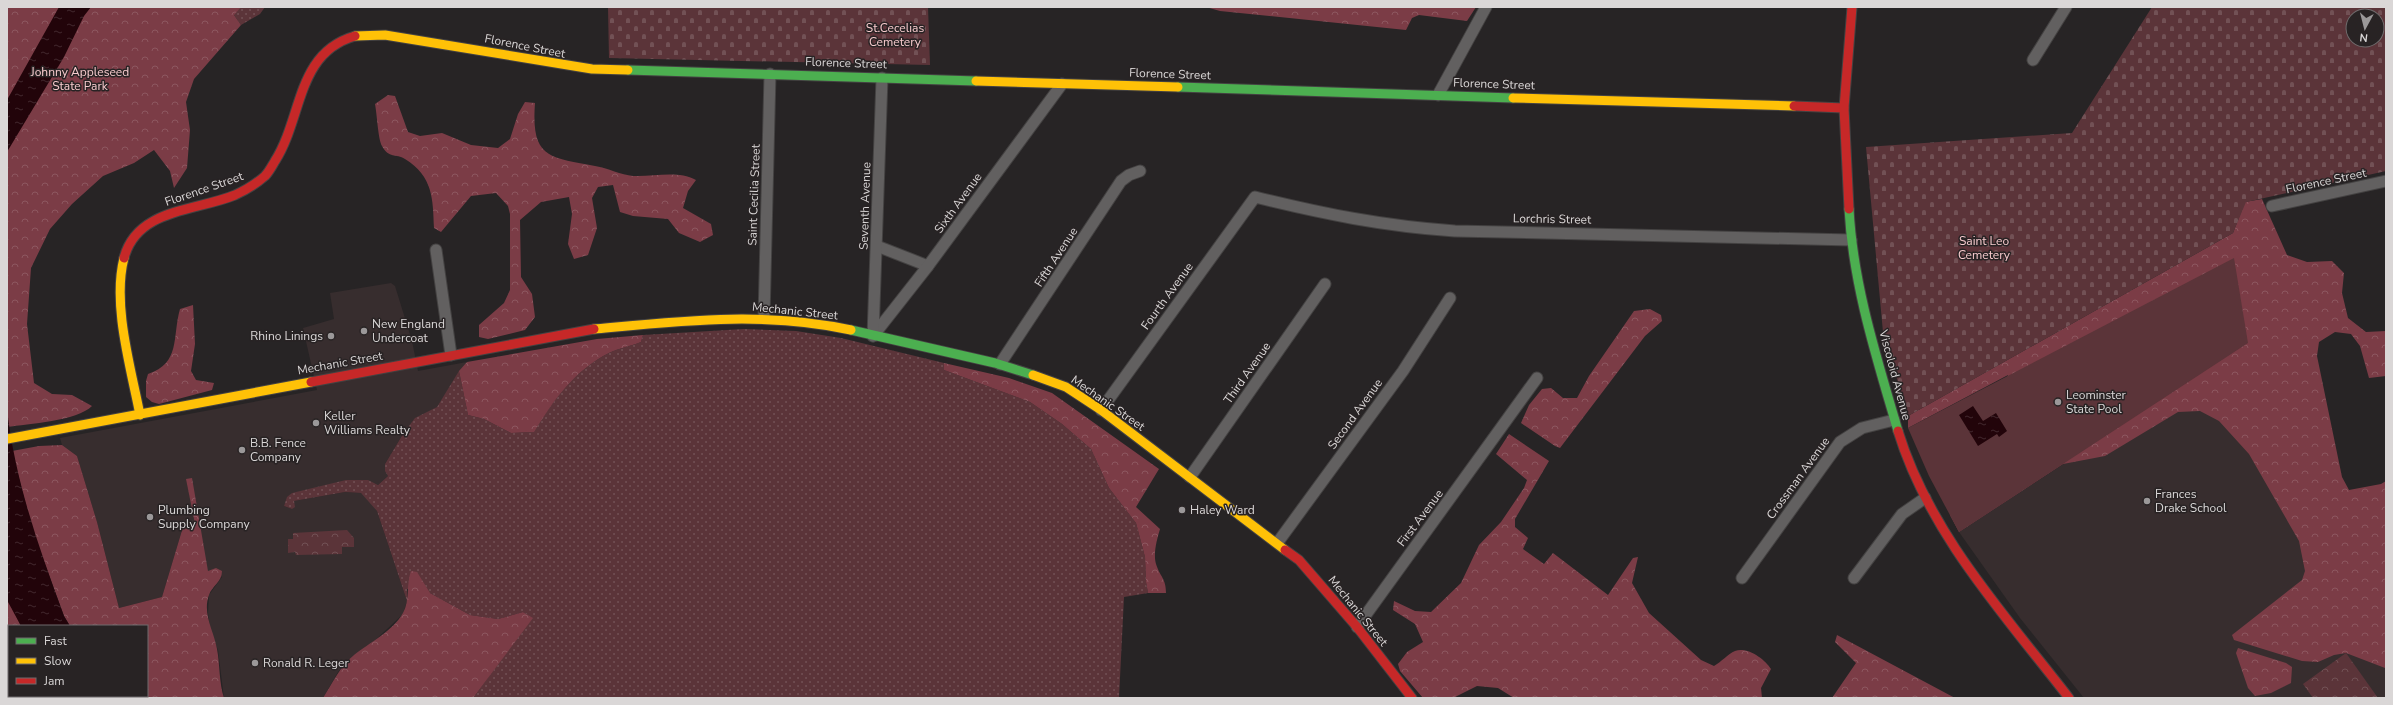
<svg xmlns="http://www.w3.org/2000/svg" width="2393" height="705" viewBox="0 0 2393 705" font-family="'Nunito Sans',sans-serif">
<defs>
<pattern id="grass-dots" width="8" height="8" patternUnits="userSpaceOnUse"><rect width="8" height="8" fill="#5b3439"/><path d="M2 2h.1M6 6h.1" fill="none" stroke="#725155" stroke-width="1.8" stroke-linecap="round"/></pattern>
<pattern id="forest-crowns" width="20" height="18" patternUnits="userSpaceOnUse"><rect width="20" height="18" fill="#7b3c46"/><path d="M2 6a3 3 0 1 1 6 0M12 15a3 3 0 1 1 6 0" fill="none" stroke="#8d5760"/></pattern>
<pattern id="cemetery-stones" width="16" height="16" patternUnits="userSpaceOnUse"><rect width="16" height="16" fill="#5b3439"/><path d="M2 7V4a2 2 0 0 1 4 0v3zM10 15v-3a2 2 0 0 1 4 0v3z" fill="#725155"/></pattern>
<pattern id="park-crowns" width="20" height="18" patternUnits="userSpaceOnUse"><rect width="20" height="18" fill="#5b3439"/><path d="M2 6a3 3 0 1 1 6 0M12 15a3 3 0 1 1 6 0" fill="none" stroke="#725155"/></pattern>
<pattern id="water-ripples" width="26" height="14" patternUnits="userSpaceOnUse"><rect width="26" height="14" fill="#22040a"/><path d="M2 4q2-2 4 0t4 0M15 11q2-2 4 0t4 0" fill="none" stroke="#42282d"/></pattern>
</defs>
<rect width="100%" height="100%" fill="#272425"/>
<g fill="#372d2e">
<path d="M391,283l4,3 17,55 6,30 49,-9 -30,45 -34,27 -18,30 3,12 -10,9 -5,-2 -81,10 -8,13 8,3 2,-8 51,-9 16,1 6,4 10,14 30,90 -4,13 -33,31 -17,11 -15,16 -15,26h-99l-6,-48 -8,-20 -2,-17 1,-18 13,-18 -14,-5 -22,-93 10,45 -13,3 -21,70 -43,11 -22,-86 -20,-66 -15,-11 -2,-7 257,-48 -14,-62 31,-9 -4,-26z"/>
<path d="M2284,320l16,223 86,127v28h-302l-64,-80 -61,-86z"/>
</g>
<g fill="url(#grass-dots)">
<path d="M221,7h44l-5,7 -19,11 -7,-10z"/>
<path d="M744,329l52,2 45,7 103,25v7l86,32 32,22 29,25 18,39 27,35 9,34 1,25 2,11 -24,4 -5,101h-646l59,-80 -9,-6 -25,7 -28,-4 -40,-22 -23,-4v12l-30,-90 -16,-18 -16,-1 -51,9 1,6 -3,2 -8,-3 3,-9 5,-4 54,-13h22l10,5 10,-9 -3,-5v-7l18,-30 12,-16 22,-11 22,-36 9,44 16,4 27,14 22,-1c20,-31 42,-62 76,-79 10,-5 22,-7 32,-11l2,-7z"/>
</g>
<g fill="url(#forest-crowns)">
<path d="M7,7h234l-7,8 7,10 -47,54 -8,23 4,28 -3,38 -13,20 -4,-17 -16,-21 -20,13 -31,13 -31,28 -22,25 -19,39 -4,56 7,59 18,11 20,1 20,11c-15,15 -64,18 -85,21z"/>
<path d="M1206,7h270l-9,14 -48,-6 -7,3 -6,12 -186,-19z"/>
<path d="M388,95l7,1 13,36 12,4 22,-3 29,12 27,3 12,-9 8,-25 7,-12 10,1c-4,55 13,54 60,63 13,2 26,9 38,10 21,1 44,-6 63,4l-8,11 -5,17 28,16 2,11 -13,7 -21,-9 -11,-14 -35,-3 -13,-4 -7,-27 -15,2 -6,11 5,30 -9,27 -14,4 -6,-15 4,-30 -3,-17 -28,5 -21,18 1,57 11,17 3,23 -10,13 -37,9 -9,-2v-12l25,-22 6,-13v-76l-2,-8 -12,-13 -25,3 -30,36 -7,-4c-1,-29 -1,-52 -29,-69 -9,-6 -16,0 -23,-13 -4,-7 -5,-32 -7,-42z"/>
<path d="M2262,199l25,56 20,7 25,-1 12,12 -2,20 6,25 18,14 20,-1v45l-17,2 -9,-32 -9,-12 -16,-2 -16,10 -2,14 25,121 7,13 32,-6 5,-3 -1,187 -39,-15 -12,2 -16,7 -16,-1 -68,-21 -2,-5 70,-55 3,-9 -6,-30 -50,-87 -30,-33 -19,-10 -22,1 -73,44 -42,8 -104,68 -9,-17 58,-140 -100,53v-12l325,-183 12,-31z"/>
<path d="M193,305l2,39 -4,27 5,9 18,3 -2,7 -53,14 -7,-2 -6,-5v-16l2,-7c33,-11 24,-37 32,-65z"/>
<path d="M1650,309l11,6 1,6 -17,15 -85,112 -5,-2 -34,-23 8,-18 13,-16 9,-1 12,10h14l12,-22 45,-65z"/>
<path d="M643,335l-2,7c-10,4 -22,6 -32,11 -34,17 -56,48 -75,79l-23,1 -27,-14 -16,-4 -9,-44 8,-9 130,-23z"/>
<path d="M944,363l65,15 43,15 107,76 -23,38 24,22c-3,10 -7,25 -4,35 4,13 10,14 10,29h-18l-2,-11 -1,-25 -9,-34 -27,-35 -18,-39 -29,-25 -32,-22 -86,-32z"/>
<path d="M1509,434l40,27 -34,58v8l13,11 -5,11 21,15 9,-11 55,42 25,-37 5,-1 -6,26 17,30 52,47 13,6c7,-4 14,-12 21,-15 12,-5 30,8 36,18l-10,19 1,10h-248l-16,-10 -21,-2 -24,12h-30l-23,-27 -2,-7 9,-12 16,-10 -8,-18 -22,-14 1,-9 21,10 16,1 30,-29 18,-38 22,-23 23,-34 3,-8 -31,-26z"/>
<path d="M62,445l15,11 20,66 22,86 43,-11 21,-70 12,-3 -9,-45 6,-1 16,93 8,-3 6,3c0,11 -10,15 -13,24 -7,19 5,36 8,54 3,16 2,34 7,49h-105l-1,-2h29v-70h-77l-6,-10 -32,-87 -20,-78 27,-5z"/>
<path d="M411,571l6,1 13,21 40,22 28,4 25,-7 10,6 -60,80h-150c9,-14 17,-32 31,-43 15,-12 39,-24 49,-42 7,-12 3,-28 8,-42z"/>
<path d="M7,597l14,29h-12v70h53l1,2h-56z"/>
<path d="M1837,635l118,63h-123l24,-35 -21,-21z"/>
<path d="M2238,648l48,15 6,4 -1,16 -20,10 -16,3 -7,-8 -12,-35z"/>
</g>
<g fill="url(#cemetery-stones)" fill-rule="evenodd">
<path d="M608,7h320l2,58 -321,-7z"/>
<path d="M2152,7h234v164l-140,31 -13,31 -325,183 -25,-84 -17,-185 206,-14zM2353,16h24v24h-24z"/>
</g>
<g fill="url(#park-crowns)">
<path d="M347,530l7,8v9h-12v7l-46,1 -1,-3 -7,1v-14h5v-6z"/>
<path d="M2346,653l32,45h-65l-10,-14z"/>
</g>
<path fill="#5b3439" d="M2234,258l14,85 -289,189 -30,-56 -21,-48z"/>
<g fill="url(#water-ripples)">
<path d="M59,7h32l-7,9 -20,41 -57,95v-52z"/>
<path d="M1973,406l10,15 13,-8 11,18 -8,6 -2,-3 -19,12 -19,-31z"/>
<path d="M7,409c8,72 32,139 57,207l6,10h-49l-13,-24z"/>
<path d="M62,696h56l1,2h-56z"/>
</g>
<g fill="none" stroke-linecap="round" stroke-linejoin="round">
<g stroke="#444242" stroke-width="13">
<g id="street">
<path d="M2033,60l33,-53"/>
<path d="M1438,95l48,-88"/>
<path d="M2272,206l114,-25"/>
<path d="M877,246l51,20"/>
<path d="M436,250l15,105"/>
<path d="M764,318l6,-244"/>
<path d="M873,336l55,-70 134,-182"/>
<path d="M873,336l9,-258"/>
<path d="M1000,364l121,-183 8,-6 11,-4"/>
<path d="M1101,410l154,-213c69,17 128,29 200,34l396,9"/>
<path d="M1190,477l135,-193"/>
<path d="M1278,542l125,-171 47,-73"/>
<path d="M1742,578l98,-136 22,-14 32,-8"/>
<path d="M1854,578l48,-64 23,-16"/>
<path d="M1357,627l180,-249"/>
</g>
</g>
<g stroke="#444242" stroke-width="11">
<g id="fast">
<path d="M628,70l348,11"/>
<path d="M1178,87l335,11"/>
<path d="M1849,209c4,76 28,150 49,222"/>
<path d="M851,330l144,33 38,12"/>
</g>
</g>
<g stroke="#444242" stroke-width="11">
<g id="slow">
<path d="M355,36l30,-1 207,34 36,1"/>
<path d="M976,81l202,6"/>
<path d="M1513,98l281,8"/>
<path d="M124,258c-12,47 7,110 16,157"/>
<path d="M594,329c86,-8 172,-18 257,1"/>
<path d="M1033,375l33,12 35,23 184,140"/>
<path d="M7,439l304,-57"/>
</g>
</g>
<g stroke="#444242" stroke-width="11">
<g id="jam">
<path d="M1794,106l50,2"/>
<path d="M1849,209l-5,-101 8,-101"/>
<path d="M124,258c13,-50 73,-47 111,-63 11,-5 21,-11 30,-19 4,-4 7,-10 10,-15 28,-44 21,-108 80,-125"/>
<path d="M311,382l283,-53"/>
<path d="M1898,431c31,102 107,184 171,267"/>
<path d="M1285,550l14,10 58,67 55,71"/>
</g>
</g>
<use href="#street" stroke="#626060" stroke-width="11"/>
<use href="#fast" stroke="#4caf50" stroke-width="9"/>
<use href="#slow" stroke="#ffc107" stroke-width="9"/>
<use href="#jam" stroke="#c62828" stroke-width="9"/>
</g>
<g fill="#9b9899" stroke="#282324" stroke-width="1.5">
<circle cx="364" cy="331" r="4"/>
<circle cx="331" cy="336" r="4"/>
<circle cx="2058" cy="402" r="4"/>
<circle cx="316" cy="423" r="4"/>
<circle cx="242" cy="450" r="4"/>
<circle cx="2147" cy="501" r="4"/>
<circle cx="1182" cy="510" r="4"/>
<circle cx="150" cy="517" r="4"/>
<circle cx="255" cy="663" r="4"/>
</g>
<g text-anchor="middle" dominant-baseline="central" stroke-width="3" stroke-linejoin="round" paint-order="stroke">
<g font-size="12" fill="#f8cbce" stroke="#282324">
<text x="895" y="28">St.Cecelias<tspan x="895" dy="14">Cemetery</tspan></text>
<text x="80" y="72">Johnny Appleseed<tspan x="80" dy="14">State Park</tspan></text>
<text x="1984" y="241">Saint Leo<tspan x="1984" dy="14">Cemetery</tspan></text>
</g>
<g font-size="12" fill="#dad7d7" stroke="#282324">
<text transform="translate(525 46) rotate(11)">Florence Street</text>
<text transform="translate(846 63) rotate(2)">Florence Street</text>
<text transform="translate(1170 74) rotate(2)">Florence Street</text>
<text transform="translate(1494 84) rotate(2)">Florence Street</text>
<text transform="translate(2326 181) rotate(-12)">Florence Street</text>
<text transform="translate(204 189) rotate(-19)">Florence Street</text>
<text transform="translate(754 195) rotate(-88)">Saint Cecilia Street</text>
<text transform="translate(958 203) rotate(-54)">Sixth Avenue</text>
<text transform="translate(865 206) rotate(-88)">Seventh Avenue</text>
<text transform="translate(1552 219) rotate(1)">Lorchris Street</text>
<text transform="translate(1056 257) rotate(-57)">Fifth Avenue</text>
<text transform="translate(1167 296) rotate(-54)">Fourth Avenue</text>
<text transform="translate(795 311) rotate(6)">Mechanic Street</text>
<text transform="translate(340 363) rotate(-10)">Mechanic Street</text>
<text transform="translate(1247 373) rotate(-55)">Third Avenue</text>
<text transform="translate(1895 375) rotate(75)">Viscoloid Avenue</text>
<text transform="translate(1108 403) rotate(35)">Mechanic Street</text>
<text transform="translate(1355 414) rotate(-54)">Second Avenue</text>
<text transform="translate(1798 478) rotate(-54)">Crossman Avenue</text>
<text transform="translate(1420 518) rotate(-53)">First Avenue</text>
<text transform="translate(1358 611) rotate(51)">Mechanic Street</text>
</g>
<g font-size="12" fill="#dad7d7" stroke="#282324" text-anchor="start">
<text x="372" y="324">New England<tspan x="372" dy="14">Undercoat</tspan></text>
<text x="323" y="336" text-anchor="end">Rhino Linings</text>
<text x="2066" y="395">Leominster<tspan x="2066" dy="14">State Pool</tspan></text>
<text x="324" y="416">Keller<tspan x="324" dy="14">Williams Realty</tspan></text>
<text x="250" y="443">B.B. Fence<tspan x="250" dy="14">Company</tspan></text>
<text x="2155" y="494">Frances<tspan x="2155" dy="14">Drake School</tspan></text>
<text x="158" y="510">Plumbing<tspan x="158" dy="14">Supply Company</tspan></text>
<text x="1190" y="510">Haley Ward</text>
<text x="263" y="663">Ronald R. Leger</text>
</g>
</g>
<rect width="2393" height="705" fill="none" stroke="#dad7d7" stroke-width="16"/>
<rect x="8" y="625" width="140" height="72" fill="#282324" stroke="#6f6b6c"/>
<rect x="16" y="638" width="20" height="6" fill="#4caf50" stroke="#6f6b6c"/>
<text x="44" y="645" font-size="12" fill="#dad7d7">Fast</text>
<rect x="16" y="658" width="20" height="6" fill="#ffc107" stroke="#6f6b6c"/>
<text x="44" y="665" font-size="12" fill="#dad7d7">Slow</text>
<rect x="16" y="678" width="20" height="6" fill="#c62828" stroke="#6f6b6c"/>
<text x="44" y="685" font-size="12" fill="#dad7d7">Jam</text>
<g transform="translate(2365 28) rotate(187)"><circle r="19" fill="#282324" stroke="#6f6b6c"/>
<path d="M0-3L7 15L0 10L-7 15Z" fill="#9b9899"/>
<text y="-6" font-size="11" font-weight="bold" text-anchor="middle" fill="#dad7d7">N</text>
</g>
</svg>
